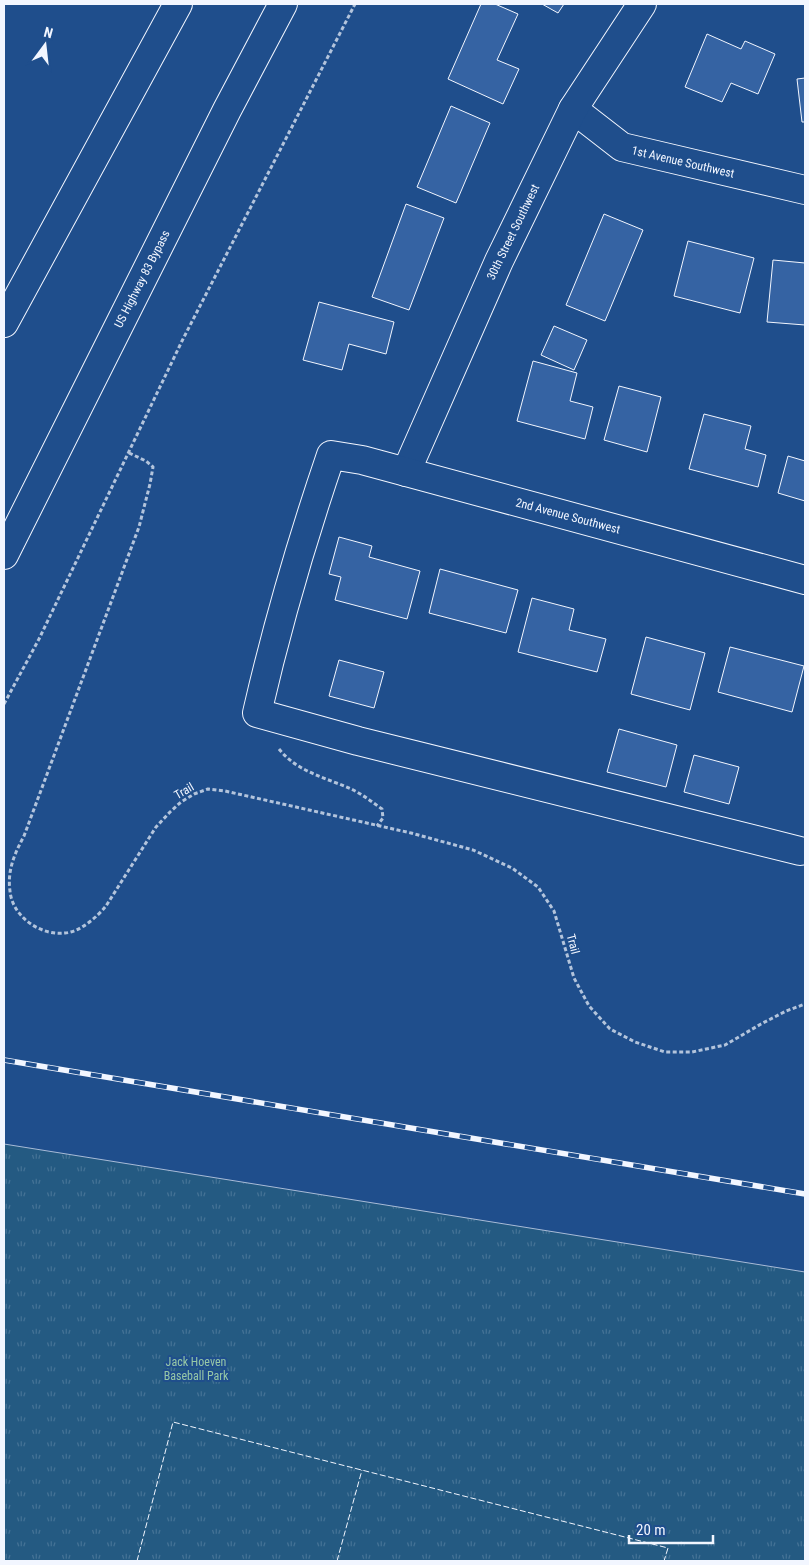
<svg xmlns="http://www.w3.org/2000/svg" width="809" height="1565" font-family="'Roboto Condensed',sans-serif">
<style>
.grass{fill:url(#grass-tufts);stroke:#a8bbd7}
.building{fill:#3563a3;stroke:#f2f6ff}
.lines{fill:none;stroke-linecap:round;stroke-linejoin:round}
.minor-casing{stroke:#f2f6ff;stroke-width:30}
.highway-casing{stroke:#f2f6ff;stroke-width:30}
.path{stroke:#b3c4dc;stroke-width:3;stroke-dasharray:4 2.5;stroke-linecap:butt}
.minor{stroke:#1f4e8c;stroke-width:28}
.highway{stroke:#1f4e8c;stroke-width:28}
.rail-casing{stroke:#f2f6ff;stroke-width:5.5}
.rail{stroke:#1f4e8c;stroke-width:4;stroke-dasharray:11;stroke-linecap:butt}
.fence{stroke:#f2f6ff;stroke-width:1;stroke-dasharray:6 2.5;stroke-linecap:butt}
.labels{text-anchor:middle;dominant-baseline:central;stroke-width:4;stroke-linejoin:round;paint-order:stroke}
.street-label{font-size:12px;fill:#f2f6ff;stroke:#1f4e8c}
.park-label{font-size:12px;fill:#97c8a6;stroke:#1f4e8c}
</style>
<defs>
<pattern id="grass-tufts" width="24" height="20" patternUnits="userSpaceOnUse" patternTransform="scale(1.25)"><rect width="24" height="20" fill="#245a82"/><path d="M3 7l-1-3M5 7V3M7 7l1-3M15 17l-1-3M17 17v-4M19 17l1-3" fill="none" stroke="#447295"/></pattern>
</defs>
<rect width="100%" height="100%" fill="#1f4e8c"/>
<polygon class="grass" points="4,1144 805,1272 805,1561 4,1561"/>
<g class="building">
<polygon points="481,4 495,4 518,14 497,60 519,69 503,104 448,79"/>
<polygon points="542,4 564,4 558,13"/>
<polygon points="707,34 741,49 745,41 775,54 758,94 731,83 722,102 685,87"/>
<polygon points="805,78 805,122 802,122 797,79"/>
<polygon points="451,106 490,123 456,203 417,187"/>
<polygon points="406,204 444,218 409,310 372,297"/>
<polygon points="604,214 643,230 605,321 566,305"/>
<polygon points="688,241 754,258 740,313 674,296"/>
<polygon points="773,260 805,263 805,325 767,322"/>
<polygon points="319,302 394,322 386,354 349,344 342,370 303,360"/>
<polygon points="554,326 587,340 574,370 541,355"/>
<polygon points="533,361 577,373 570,401 593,407 585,439 517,421"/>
<polygon points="619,386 661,397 647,452 604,440"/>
<polygon points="704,414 751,426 745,449 766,455 758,487 689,469"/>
<polygon points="788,456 805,461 805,501 778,493"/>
<polygon points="339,537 372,546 369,557 420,571 407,619 335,600 341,577 329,574"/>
<polygon points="440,569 518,590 506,633 429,613"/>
<polygon points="532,598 574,609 569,630 606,639 597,672 518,652"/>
<polygon points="646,637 705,653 690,710 631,694"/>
<polygon points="730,647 804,666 792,712 718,692"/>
<polygon points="339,660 384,672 374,708 329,696"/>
<polygon points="619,729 677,745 666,787 607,772"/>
<polygon points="694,755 739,767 729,804 684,792"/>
</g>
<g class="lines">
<g class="minor-casing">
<g id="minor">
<polyline points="573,109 622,147 805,190"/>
<polyline points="406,472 499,261 573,109 642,4"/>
<path d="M800,851l-442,-110 -101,-28c20,-87 45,-173 74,-258l31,5 443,120"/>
</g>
</g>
<g class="highway-casing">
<g id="highway">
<polyline points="4,323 178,4"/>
<polyline points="4,555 227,110 283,4"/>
</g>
</g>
<g class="path">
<path d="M129,453l17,8 7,6 -3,17 -11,43 -115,309c-9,17 -17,34 -14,55 2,25 30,45 55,42 15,-1 32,-16 41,-27l50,-79 14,-15 11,-10 13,-8 14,-5 17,2 186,42 62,17 39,18 26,19 16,24 20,67 15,28 21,23 25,13 30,10h27l33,-7 36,-21 25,-13 19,-7"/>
<polyline points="4,704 39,639 182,341 355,4"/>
<path d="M279,749c18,23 48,29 72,40 11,5 21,13 31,20l1,9 -6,8"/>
</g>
<use href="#minor" class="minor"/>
<use href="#highway" class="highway"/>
<g class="rail-casing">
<polyline id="rail" points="4,1060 805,1194"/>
</g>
<use href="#rail" class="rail"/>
<g class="fence">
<polyline points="137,1561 173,1422 668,1548 664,1561"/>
<polyline points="337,1561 362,1470"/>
</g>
</g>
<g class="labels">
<g class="street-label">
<text transform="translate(683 162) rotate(13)">1st Avenue Southwest</text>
<text transform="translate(513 232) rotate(-64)">30th Street Southwest</text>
<text transform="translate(142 279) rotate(-63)">US Highway 83 Bypass</text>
<text transform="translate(568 516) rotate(15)">2nd Avenue Southwest</text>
<text transform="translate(184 791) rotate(-30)">Trail</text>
<text transform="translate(573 944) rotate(75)">Trail</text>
</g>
<g class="park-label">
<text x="196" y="1362">Jack Hoeven<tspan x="196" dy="14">Baseball Park</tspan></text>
</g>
</g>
<rect width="809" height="1565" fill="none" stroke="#f2f6ff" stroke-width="10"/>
<g transform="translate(45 45) rotate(15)" stroke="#1f4e8c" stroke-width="4" paint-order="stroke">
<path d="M0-4L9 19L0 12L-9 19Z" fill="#f2f6ff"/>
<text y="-8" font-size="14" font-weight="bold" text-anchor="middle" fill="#f2f6ff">N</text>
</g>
<path d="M629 1535v8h84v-8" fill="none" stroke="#f2f6ff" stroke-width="2.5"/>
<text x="636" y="1535" font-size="15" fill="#f2f6ff" stroke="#1f4e8c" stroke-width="4" paint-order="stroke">20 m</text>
</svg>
